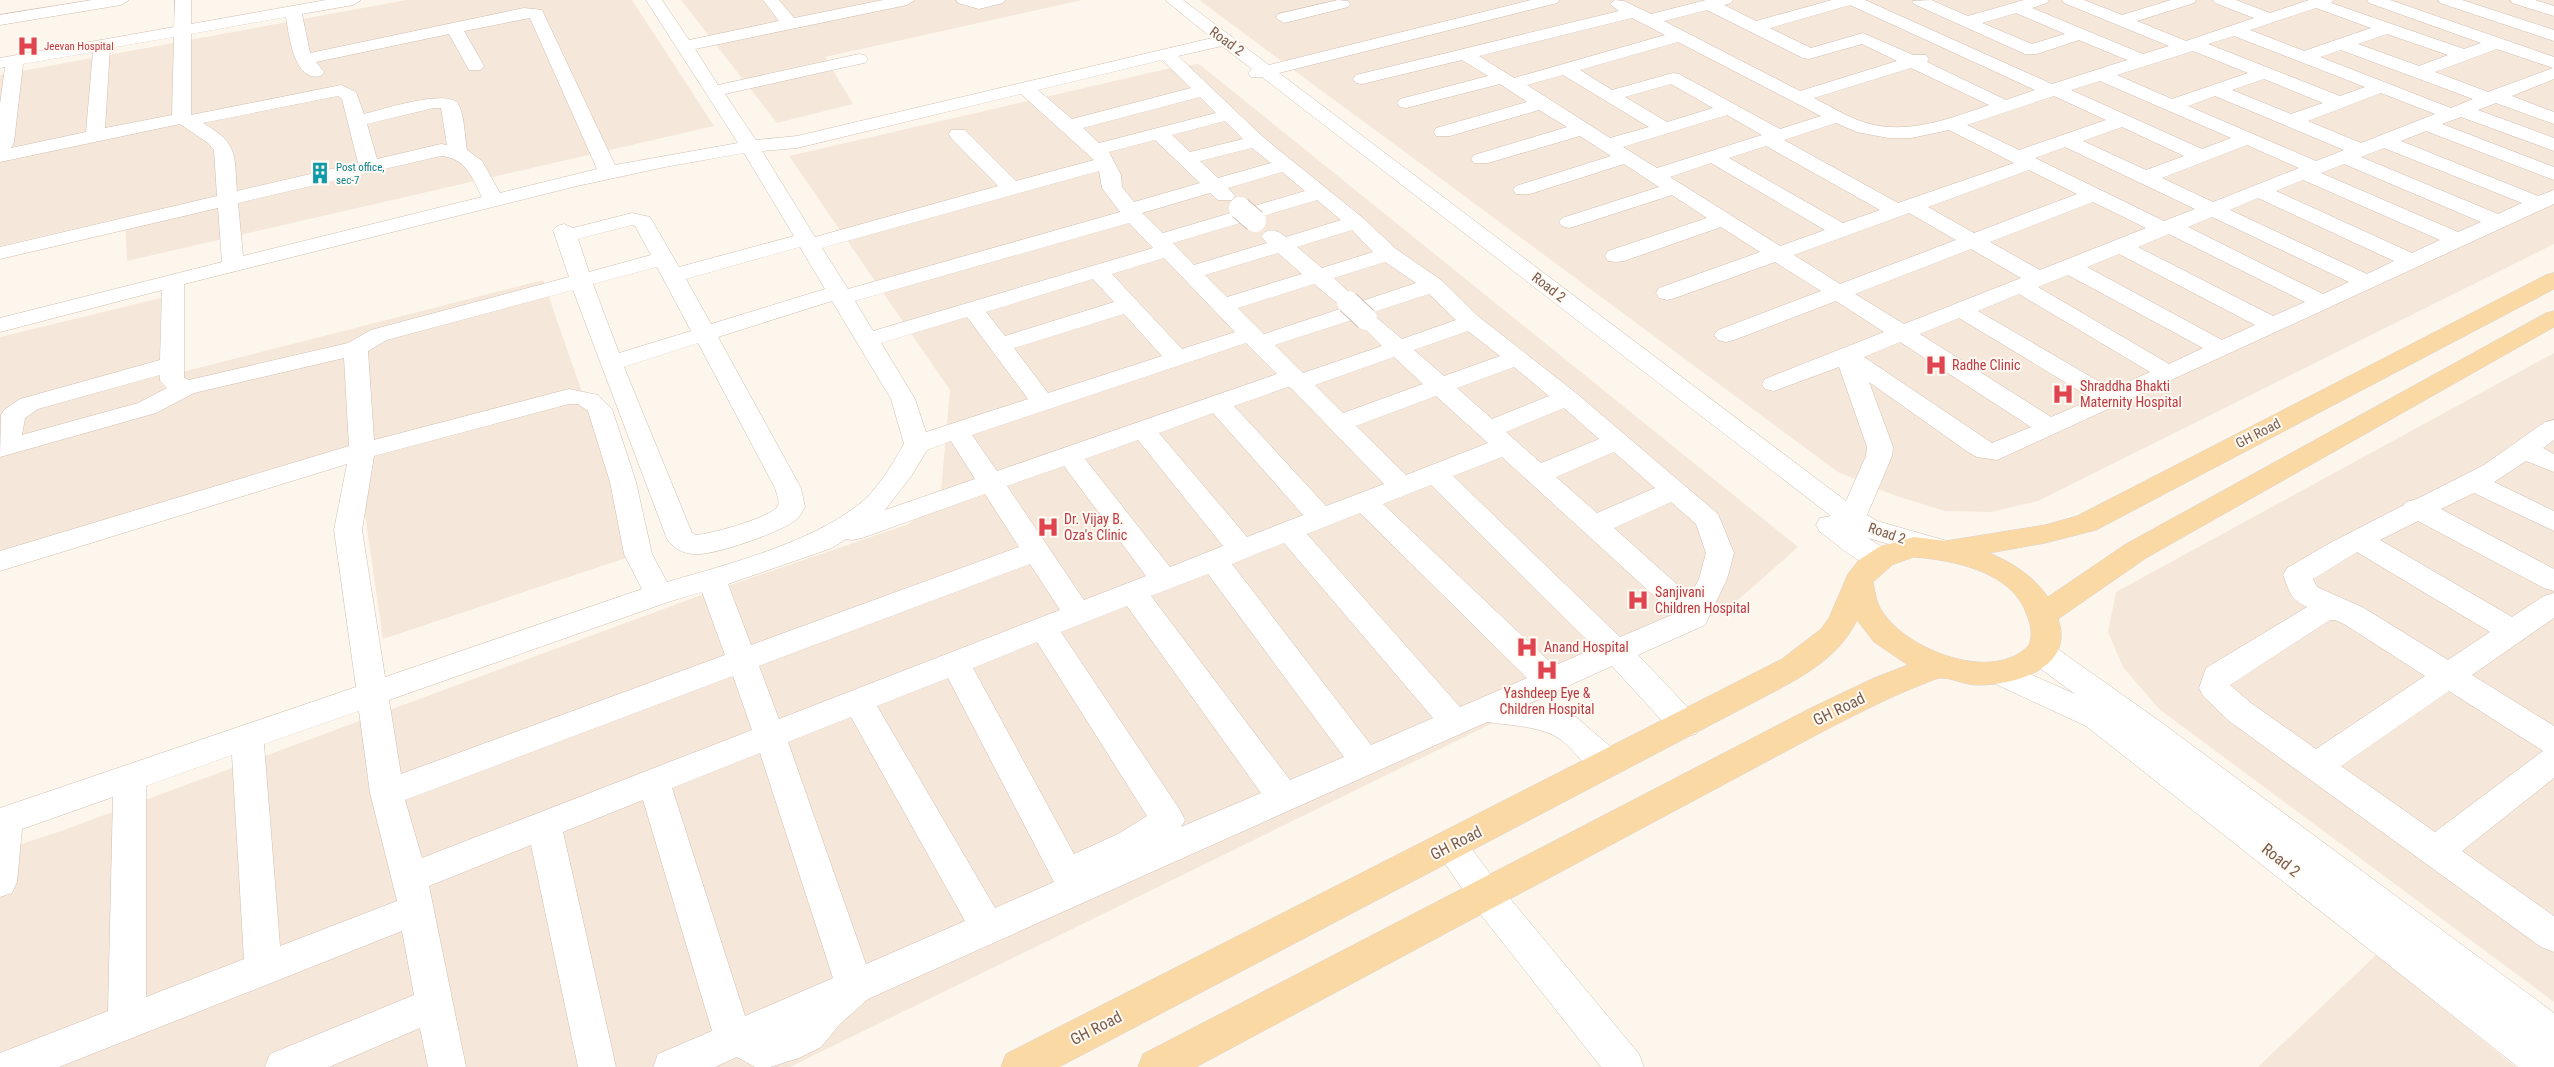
<svg xmlns="http://www.w3.org/2000/svg" width="2554" height="1067" font-family="'Roboto Condensed',sans-serif">
<style>
.residential{fill:#f5e8da}
.lines{fill:none;stroke-linecap:round;stroke-linejoin:round}
.minor-casing{stroke:#d1beb0;stroke-width:1}
.major-casing{stroke:#dad1cd;stroke-width:1}
.minor{fill:#fff;fill-rule:evenodd}
.major{fill:#fbd9a5;fill-rule:evenodd}
.minor-bridge-casing{stroke:#d1beb0;stroke-width:24;stroke-linecap:butt}
.minor-bridge{stroke:#fff;stroke-width:22}
.labels{text-anchor:middle;dominant-baseline:central;stroke-width:4;stroke-linejoin:round;paint-order:stroke}
.far-health-label{font-size:11px;fill:#be3a42;stroke:#fffaf3;text-anchor:start}
.far-culture-label{font-size:11px;fill:#0d838f;stroke:#fffaf3;text-anchor:start}
.street-label{font-size:14px;fill:#7a5c4d;stroke:#fffaf3}
.health-label{font-size:14px;fill:#be3a42;stroke:#fffaf3;text-anchor:start}
.near-street-label{font-size:16px;fill:#7a5c4d;stroke:#fffaf3}
</style>
<rect width="100%" height="100%" fill="#fdf6ec"/>
<g class="residential">
<polygon points="406,0 632,0 714,126 127,261 125,217 0,246 0,75"/>
<polygon points="681,0 1082,0 825,57 853,104 777,123"/>
<polygon points="1199,0 2554,0 2554,244 2038,501 1991,512 1945,511 1896,496 1838,472"/>
<polygon points="1199,64 1798,547 1730,607 790,1067 0,1067 0,851 61,831 707,593 909,524 941,492 950,390 789,156 1175,67"/>
<polygon points="543,280 638,554 383,639 357,459 0,561 0,337 161,298 159,378"/>
<polygon points="2554,353 2554,1002 2159,709 2123,667 2108,632 2116,592"/>
<polygon points="2376,955 2516,1067 2258,1067"/>
</g>
<g class="lines">
<g class="minor-casing">
<g id="minor">
<polygon points="92,0 129,0 121,5 0,25 0,15"/>
<path d="M175,0h16v24l135,-24h35l-8,5 -51,9 8,39 214,-45 18,2 73,155 123,-22 -92,-143h16l27,40 90,-19 -16,-21h16l15,18 89,-18h32l-8,5 -212,44 23,36 141,-31 6,1 3,4 -3,4 -6,1 -134,30 31,46 41,-4 415,-98 -47,-38h18l86,65 262,-65h28l-2,3 -278,70 567,428 20,-45 1,-9 -28,-80 -65,24 -9,-2 -3,-5 3,-5 119,-47 -48,-31 -102,39 -8,2 -8,-2 -4,-5 4,-5 103,-39 -46,-29 -100,36 -8,2 -8,-2 -3,-5 3,-5 101,-36 -39,-25 -97,34 -8,1 -8,-1 -3,-5 3,-5 99,-33 -35,-23 -96,31 -7,2 -7,-2 -3,-4 3,-4 97,-31 -35,-23 -94,30h-14l-3,-4 3,-4 95,-30 -31,-20 -92,27h-14l-3,-4 3,-4 93,-28 -28,-17 -89,26h-14l-2,-4 2,-4 91,-26 -27,-18 -94,24 -6,-1 -3,-4 3,-4 88,-23 -26,-16 -100,24 -6,-1 -3,-4 3,-4 263,-64 -9,-7 5,-4 9,1 27,13 55,-14h27l-2,3 -7,2 32,16 76,-21h33l187,84 75,-24 -48,-20 -42,14h-12l-111,-50 -2,-3 19,-1 37,16 56,-16h25l-2,3 -15,5 111,46 26,-8 -105,-43 -2,-3h22l38,15 49,-15h25l-2,3 -57,18 49,20 68,-23 -39,-15 -2,-3h23l34,13 39,-13h24l-2,3 133,46 17,-6 -112,-40 -2,-3h23l164,57v22l-42,17 42,16v12l-58,-21 -18,7 76,28v13l-93,-34 -19,7 112,43v13l-128,-49 -25,10 137,55 16,-6v14l-557,256 -20,-3 -9,-5 -99,-70 24,65 -1,9 -25,59 10,6 70,20 4,7 -4,7 -10,3 -69,-20 20,13 4,7 -4,7c-24,7 -49,-20 -68,-33l-4,-7 4,-7 11,-2 -569,-439h-11l-3,-4 4,-4 -30,-23 -44,10 85,81 100,81 33,31 45,31 38,37 97,76 142,121 16,39 -7,26 -22,46 -67,30 58,61 5,9 -5,9 -11,3 -11,-3 -62,-68 -84,38 48,13 44,38 5,9 -5,9c-31,11 -42,-25 -65,-37 -18,-10 -48,-11 -68,-14l-619,277 -28,25 -19,23 -22,11 -29,9h-15l-18,-10 -22,10h-62l5,-13 54,-23 -69,-231 -80,32 53,235h-38l-47,-222 -102,41 37,181h-38l-8,-39 -91,39h-64l5,-13 144,-59 -12,-64 -343,136h-59v-14l108,-42 5,-214 -91,32 -5,53 -5,11 -12,4v-89l356,-121 -22,-157 13,-66 -347,107v-20l349,-105 -5,-88 -150,35 -38,20 -156,44 1,-42 3,-5 16,-11 140,-39 2,-70 -162,42v-14l222,-56 -4,-54 -218,51v-12l217,-51 -3,-46 -6,-7 -28,-19 -180,38v-58l5,-37 -5,1v-10l174,-31zM1850,5l185,85 -29,10 -79,-38 2,-3 -3,-4h-13l-50,-22 -52,15 -41,-20zM2316,8l55,20 -67,23 -54,-21zM1707,10l96,48 6,1 53,-15 35,17 -97,30 -136,-70zM2016,13l49,21 -33,10 -50,-21zM286,17c3,18 8,66 35,59l3,-4 -8,-10 133,-28 20,36h12l3,-4 -20,-35 66,-13 67,151 -97,24 -18,-32 -15,-11c-2,-12 -3,-38 -9,-46 -11,-16 -77,6 -94,10l-8,-22 -15,-7 -150,30v-81zM1632,18l33,17 -151,43 -35,-22zM2387,34l61,21 -29,11 -61,-22zM2234,36l131,51 -25,9 -132,-52zM174,37l-2,78 -67,13 5,-80zM1678,42l143,74 -41,13 -101,-55 -6,-1 -61,17 -32,-20zM2497,49l56,19 -65,24 -53,-20zM2341,50l132,49 -22,9 -131,-51zM2193,51l55,22 -76,26 -55,-24zM93,52l-7,80 -75,16 3,-6 9,-78zM1162,60l29,28 -119,31 -34,-29zM1911,68l78,37c-43,15 -89,33 -134,14 -14,-6 -27,-14 -41,-21zM1563,75l86,52 -39,11 -83,-53zM2264,79l59,24 -32,11 -59,-24zM2100,81l131,57 -29,11 -131,-59zM1671,84l42,24 -46,14 -42,-25zM2381,93l54,21 -74,29 -53,-22zM1021,94l73,66 -78,21 -51,-51h-14l-2,4 2,4 47,48 -183,51 -53,-86 35,-3zM338,96l4,3 16,64 -121,28c-3,-37 2,-47 -34,-68zM2054,96l52,24 -87,30 -52,-25zM2215,96l129,54 -28,11 -128,-55zM1200,97l16,16 -117,30 -16,-15zM434,108h7l6,37 -6,-1 -64,15 -10,-35zM1727,115l35,20 -105,33 -34,-21zM1225,121l18,18 -53,13 -18,-17zM1836,123l21,9 31,6h23l38,-8 65,33 -116,40 -114,-63zM2122,127l62,29 -38,14 -63,-29zM1155,140l45,43 -66,19 -12,-15 -1,-12 -12,-23zM2247,145l52,23 -86,34 -51,-24zM1766,146l114,64 -37,13 -114,-65zM2065,147l130,62 -31,12 -129,-63zM1252,148l19,15 -53,15 -18,-17zM2384,148l138,55 -24,11 -137,-57zM744,153l50,83 -115,31 -29,-50 -18,-4 -59,15 -9,-4 -7,2 -4,4 16,47 -198,53 -23,13 -159,37 -5,-2v-94l393,-98 88,-19zM441,156c25,2 31,21 41,41l-239,59 -5,-53zM1711,163l114,67 -45,16 -110,-69zM2344,164l137,58 -23,10 -137,-59zM2029,170l48,24 -103,39 -46,-26zM1099,171l3,17 18,24 -272,77 -26,-41zM1282,172l23,19 -142,42 -21,-20 68,-20 8,7h14l3,-4 -7,-8zM2303,180l137,60 -28,13 -136,-62zM2258,198l136,63 -27,13 -137,-64zM1317,200l24,20 -55,17c-8,-6 -12,-8 -21,-5l-4,4 6,7 -73,22 -21,-22zM2093,202l53,26 -106,42 -50,-28zM1909,213l47,27 -116,44 -46,-29zM2212,217l137,65 -26,12 -135,-67zM1129,223l24,25 -280,83 -18,-30zM632,225l3,1 16,29 -62,17 -11,-33zM1352,230l21,22 -51,16 -25,-21zM2169,234l136,68 -32,14 -135,-69zM800,247l25,42 -114,35 -25,-45zM1971,249l50,29 -117,46 -49,-30zM1278,253l24,21 -75,23 -22,-22zM2119,254l136,71 -33,15 -135,-73zM1164,258l71,74 -53,17 -70,-75zM1385,262l31,21 -57,19 -25,-24zM657,267l34,64 -72,22 -26,-69zM2068,275l135,73 -34,16 -131,-77zM1093,279l21,23 -109,34 -19,-24zM1314,284l29,24 -79,26 -26,-26zM573,290l94,249c6,9 15,14 26,15 18,3 88,-22 103,-34 4,-3 6,-8 9,-13l-4,-19 -83,-151 114,-36 59,98 13,45c-11,19 -28,48 -46,61 -48,38 -132,60 -191,77l-15,-28 -16,-72 -24,-73 -14,-14 -29,-6 -195,51 -6,-89 19,-11zM1429,294l27,26 -54,19 -31,-26zM2019,294l131,78 -38,17 -134,-78zM1124,314l38,42 -114,37 -34,-45zM967,317l61,82 -102,33 -11,-33 -34,-56zM1959,318l134,81 -42,18 -131,-83zM1355,319l27,27 -79,27 -28,-28zM1468,331l32,25 -56,20 -30,-26zM1900,342l131,85 -39,16 -128,-86zM698,343l77,145c1,5 6,14 2,19 -8,11 -66,27 -81,28l-4,-2 -68,-166zM1246,343l31,31 -280,97 -25,-36zM1394,357l29,27 -80,29 -28,-28zM1514,367l35,29 -57,23 -35,-31zM160,375v6l7,7 -29,15 -116,32 3,-17 13,-9zM1288,387l3,1 93,96 -58,22 -92,-100zM1436,396l52,47 -82,32 -50,-49zM569,404h9l10,7 22,71 14,72 18,35 -257,88 -23,-147 12,-74zM1564,408l35,31 -58,24 -35,-31zM1213,413l90,102 -56,22 -88,-104zM1138,440l85,106 -53,21 -85,-108zM951,441l24,38 -90,31 27,-35 15,-25zM1614,452l41,36 -58,25 -41,-36zM1502,457l172,157 -54,23 -167,-161zM1064,466l82,110 -62,24 -77,-114zM1431,485l164,163 -41,18 -171,-162zM985,494l34,53 -268,98 -23,-61 104,-36 14,-9 6,1 10,-2zM1671,502l25,22 10,29 -7,26 -9,17 -76,-68zM1360,513l167,165 -67,29 -153,-173zM1284,543l149,175 -62,27 -139,-181zM1030,564l30,46 -281,109 -20,-53zM1208,574l136,183 -54,23 -139,-184zM702,592l23,63 -324,119 -12,-74 279,-98zM1127,606l134,187 -80,34 4,-7 -5,-10 -119,-178zM1037,642l110,174 -29,18 -44,20 -101,-186zM733,676l19,54 -330,128 -17,-58zM948,678l106,204 -59,26 -118,-202zM359,711l11,82 27,108 -117,45 -16,-202zM851,717l114,204 -99,43 -78,-222zM760,753l73,225 -88,38 -73,-228zM232,755l12,204 -98,38v-211z"/>
<polygon points="956,0 1005,0 1003,3 979,9 958,3"/>
<polygon points="1338,0 1348,1 1350,4 1348,7 1284,23 1276,18 1278,14"/>
<polygon points="2438,0 2462,0 2554,30 2554,41 2440,3"/>
<polygon points="2510,0 2535,0 2554,6 2554,16 2512,3"/>
<path d="M2554,420v20l-11,8 11,6v18l-28,-11 -32,21 60,29v20l-80,-38 -33,16 113,60v22l-10,-3 -126,-67 -38,19 132,77 32,-21 10,-3v25l-82,57 82,51v52l-92,73 92,65v36l-13,-5 -312,-226 -26,-25 -4,-8 7,-20 101,-61c-17,-8 -17,-15 -24,-32l4,-7 43,-25 74,-38 2,-3 11,-3 67,-34 61,-43zM2357,552l133,80 -42,28 -84,-52 -47,-21 -4,-8zM2330,620h5l9,4 81,52 -109,73 -65,-46 -21,-18zM2449,691l94,60 -108,81 -94,-66z"/>
<polygon points="2041,642 2052,645 2158,720 2554,1013 2554,1067 2518,1067 2086,726 1989,681 1985,673 1989,665 2000,661 2075,694 2030,661 2026,653 2030,645"/>
<polygon points="1450,832 1462,836 1498,884 1639,1054 1644,1067 1601,1067 1474,906 1433,846 1438,836"/>
</g>
</g>
<g class="major-casing">
<path id="major" d="M2554,273v16l-458,241 -51,13 -56,10c24,10 43,22 59,44l78,-53 420,-231 8,-2v16l-408,231 -88,61c18,50 -46,67 -83,66 -11,-1 -23,-7 -34,-7 -5,0 -12,4 -18,6 -31,12 -60,27 -90,42l-637,341h-58l5,-13 668,-346 63,-30 34,-13 -34,-23 -17,-22c-16,33 -45,51 -76,68l-722,379h-58l5,-13 776,-395 39,-30 8,-11 19,-44 11,-14 20,-13 35,-10 32,4 99,-16 32,-9 469,-241zM1914,557c40,3 99,15 113,58 4,10 6,20 2,30 -35,39 -123,5 -147,-34 -6,-8 -7,-20 -9,-29l19,-17z"/>
</g>
<use href="#minor" class="minor"/>
<use href="#major" class="major"/>
<g class="minor-bridge-casing">
<g id="minor-bridge">
<polyline points="1240,208 1255,221"/>
<polyline points="1348,302 1366,319"/>
</g>
</g>
<use href="#minor-bridge" class="minor-bridge"/>
</g>
<defs>
<g id="hospital-bare" transform="scale(1.725)"><path d="M-5-5h3v3.5h4V-5h3V5h-3V1.5h-4V5h-3Z" fill="#e0444e" stroke="#fffaf3" stroke-width="2.5" paint-order="stroke"/></g>
<g id="building-bare" transform="scale(1.725)"><path d="M-4-6H4V6H1V3H-1V6H-4ZM-2.5-4.3h1.7v1.8h-1.7ZM.8-4.3h1.7v1.8H.8ZM-2.5-1h1.7V.8h-1.7ZM.8-1h1.7V.8H.8Z" fill="#0f9aa8" stroke="#fffaf3" stroke-width="2.5" paint-order="stroke"/></g>
</defs>
<g fill-rule="evenodd">
<use href="#hospital-bare" x="28" y="46"/>
<use href="#building-bare" x="320" y="173"/>
<use href="#hospital-bare" x="1936" y="365"/>
<use href="#hospital-bare" x="2063" y="394"/>
<use href="#hospital-bare" x="1048" y="527"/>
<use href="#hospital-bare" x="1638" y="600"/>
<use href="#hospital-bare" x="1527" y="647"/>
<use href="#hospital-bare" x="1547" y="670"/>
</g>
<g class="labels">
<g class="far-health-label">
<text x="44" y="46">Jeevan Hospital</text>
</g>
<g class="far-culture-label">
<text x="336" y="167">Post office,<tspan x="336" dy="13">sec-7</tspan></text>
</g>
<g class="street-label">
<text transform="translate(1227 41) rotate(36)">Road 2</text>
<text transform="translate(1549 287) rotate(38)">Road 2</text>
<text transform="translate(2258 433) rotate(-27)">GH Road</text>
<text transform="translate(1887 533) rotate(19)">Road 2</text>
</g>
<g class="health-label">
<text x="1952" y="365">Radhe Clinic</text>
<text x="2080" y="386">Shraddha Bhakti<tspan x="2080" dy="16">Maternity Hospital</tspan></text>
<text x="1064" y="519">Dr. Vijay B.<tspan x="1064" dy="16">Oza's Clinic</tspan></text>
<text x="1655" y="592">Sanjivani<tspan x="1655" dy="16">Children Hospital</tspan></text>
<text x="1544" y="647">Anand Hospital</text>
<text x="1547" y="693" text-anchor="middle">Yashdeep Eye &amp;<tspan x="1547" dy="16">Children Hospital</tspan></text>
</g>
<g class="near-street-label">
<text transform="translate(1839 709) rotate(-26)">GH Road</text>
<text transform="translate(1456 843) rotate(-27)">GH Road</text>
<text transform="translate(2281 860) rotate(38)">Road 2</text>
<text transform="translate(1096 1028) rotate(-27)">GH Road</text>
</g>
</g>
</svg>
